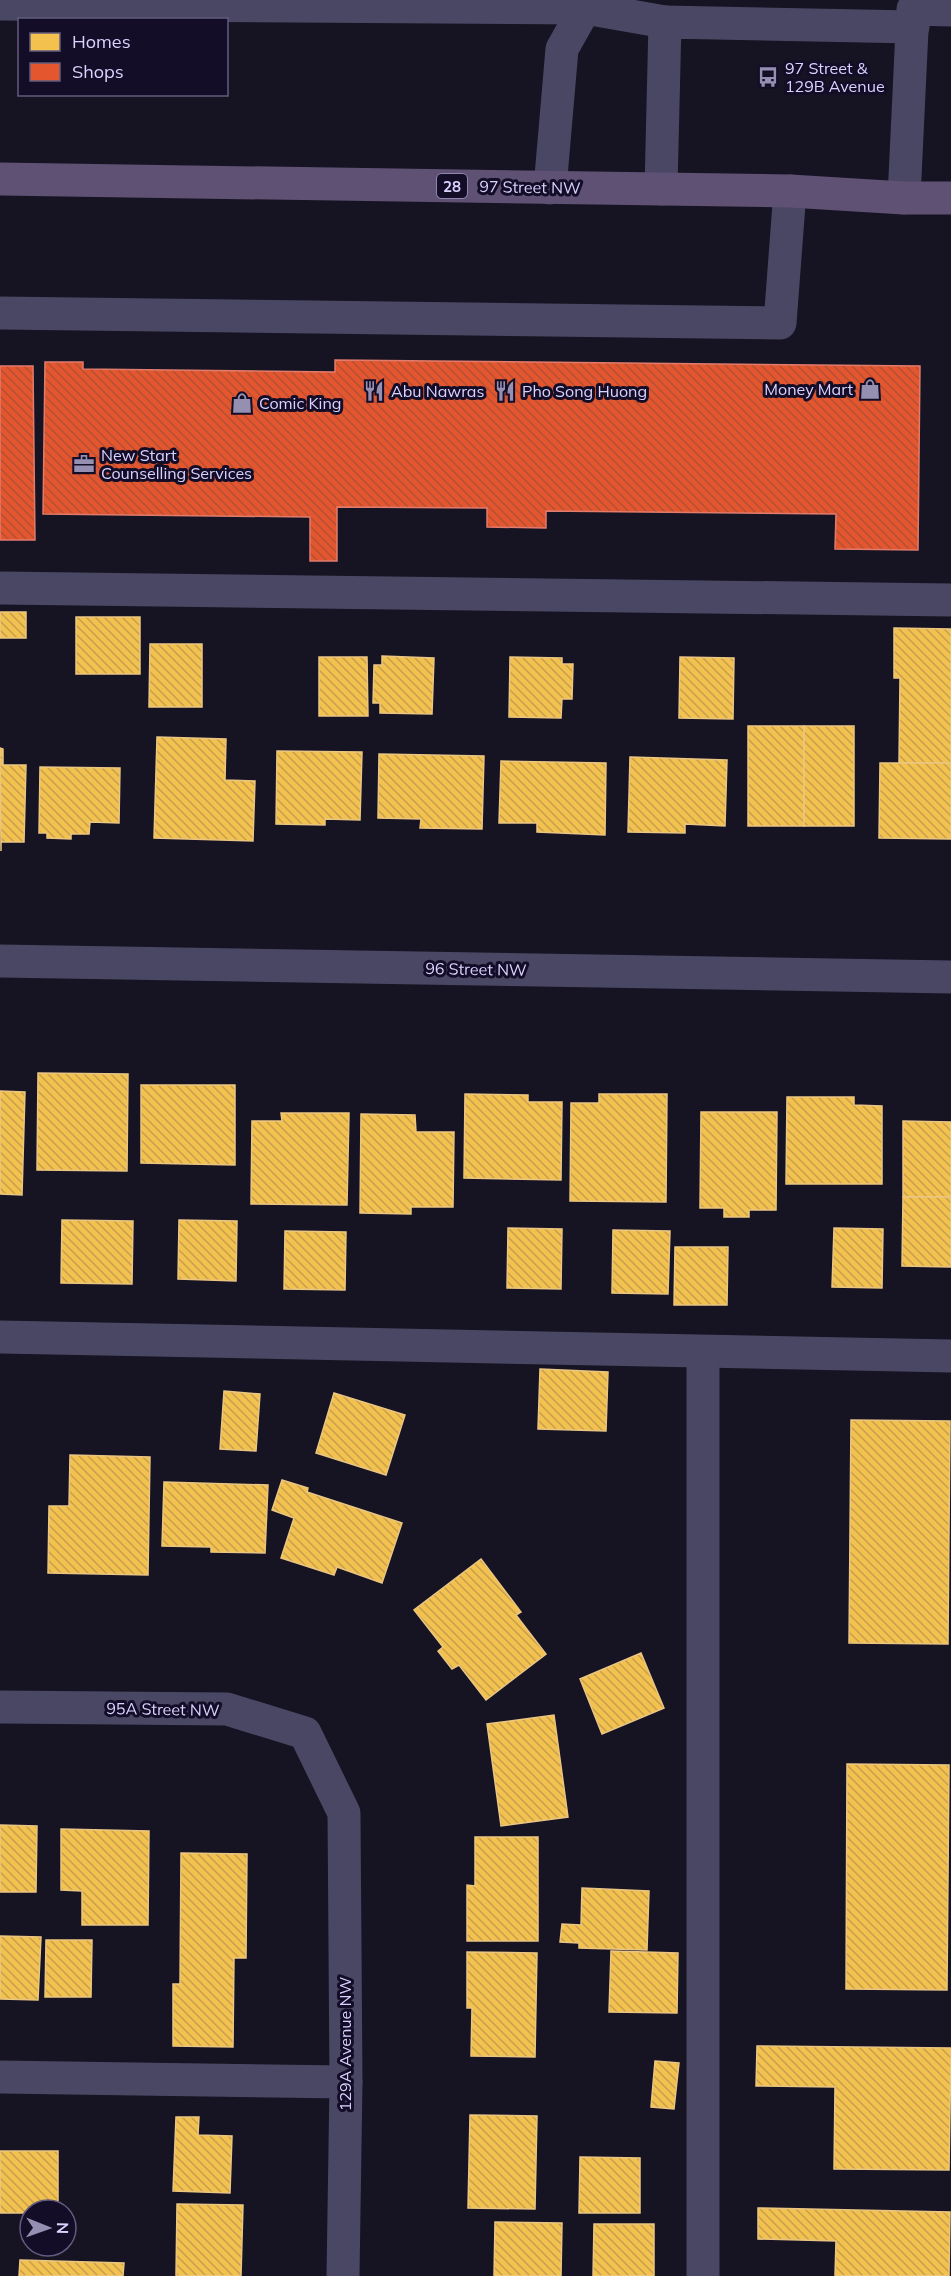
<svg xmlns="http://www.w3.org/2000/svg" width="951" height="2276" font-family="Mulish,sans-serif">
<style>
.homes{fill:url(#homes-back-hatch);stroke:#ebc683;stroke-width:1.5}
.shops{fill:url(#shops-back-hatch);stroke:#e17c6d;stroke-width:1.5}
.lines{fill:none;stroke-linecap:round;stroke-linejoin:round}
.minor{stroke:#494763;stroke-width:33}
.major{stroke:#5e5174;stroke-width:33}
.labels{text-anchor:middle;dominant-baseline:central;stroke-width:6;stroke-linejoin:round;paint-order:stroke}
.shield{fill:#130d28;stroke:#9e98be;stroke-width:1.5}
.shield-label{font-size:15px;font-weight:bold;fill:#dad3ff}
.poi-label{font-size:16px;fill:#dad3ff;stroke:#130d28;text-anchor:start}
.street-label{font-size:16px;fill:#dad3ff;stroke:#130d28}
</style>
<defs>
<pattern id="homes-back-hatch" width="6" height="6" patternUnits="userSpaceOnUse" patternTransform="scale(1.5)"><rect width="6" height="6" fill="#f2c14e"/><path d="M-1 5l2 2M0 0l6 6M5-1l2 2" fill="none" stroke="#c6a04e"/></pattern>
<pattern id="shops-back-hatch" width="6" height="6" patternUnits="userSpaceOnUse" patternTransform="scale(1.5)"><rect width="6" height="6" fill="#e4572e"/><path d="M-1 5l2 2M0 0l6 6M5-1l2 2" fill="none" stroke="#b35037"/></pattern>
</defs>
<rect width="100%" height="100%" fill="#161322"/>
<g class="homes">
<rect x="0" y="612" width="26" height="26"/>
<rect x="76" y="617" width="64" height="57"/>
<polygon points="894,628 951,629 951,763 899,763 900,678 894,678"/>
<polygon points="150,644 202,644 202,707 149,707"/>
<polygon points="382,656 434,658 432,714 380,713 380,703 373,703 374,665 382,665"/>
<polygon points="319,657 367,657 368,716 319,716"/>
<polygon points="510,657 562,658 562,664 573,664 572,699 562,699 561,718 509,717"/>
<polygon points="680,657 734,658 733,719 679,718"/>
<rect x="748" y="726" width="56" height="100"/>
<rect x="804" y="726" width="50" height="100"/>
<polygon points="157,737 226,739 225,780 255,781 253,841 154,838"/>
<polygon points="0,748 3,749 3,765 26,765 24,842 1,842 1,851"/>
<polygon points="277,751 362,752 360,820 325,819 325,825 276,824"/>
<polygon points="379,754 484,756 482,829 420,828 421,819 378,818"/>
<polygon points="630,757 727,760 725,826 685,824 685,833 628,832"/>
<polygon points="501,761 606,763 605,835 537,832 537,823 499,823"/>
<polygon points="880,763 951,763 951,839 879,838"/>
<polygon points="40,767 120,768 119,823 90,822 89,834 71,834 71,839 47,838 47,833 39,833"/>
<polygon points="38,1073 128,1074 127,1171 37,1170"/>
<polygon points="141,1085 235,1085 235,1165 141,1163"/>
<polygon points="0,1091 25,1092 22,1195 0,1194"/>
<polygon points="465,1094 528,1095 528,1102 562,1102 561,1180 464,1178"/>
<polygon points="599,1094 667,1094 666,1202 570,1201 571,1103 599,1103"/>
<polygon points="787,1097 854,1097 854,1105 882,1106 882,1184 786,1184"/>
<polygon points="701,1112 777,1112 776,1210 749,1210 749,1217 724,1217 724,1208 700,1208"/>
<polygon points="281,1113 349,1113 347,1205 251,1204 252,1121 282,1121"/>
<polygon points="361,1114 415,1115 416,1132 454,1132 453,1207 411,1207 411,1214 360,1213"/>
<polygon points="903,1121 951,1122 951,1197 903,1197"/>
<polygon points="903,1197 951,1197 951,1267 902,1266"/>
<polygon points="62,1220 133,1221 132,1284 61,1283"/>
<polygon points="179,1220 237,1221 236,1281 178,1279"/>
<polygon points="508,1228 562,1229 561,1289 507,1288"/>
<polygon points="834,1228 883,1229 882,1288 832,1287"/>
<polygon points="613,1230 670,1231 668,1294 612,1293"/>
<polygon points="285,1231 346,1232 345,1290 284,1289"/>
<polygon points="675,1247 728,1247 727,1305 674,1305"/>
<polygon points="540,1369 608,1372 606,1431 538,1429"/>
<polygon points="224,1391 260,1394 256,1451 220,1449"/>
<polygon points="334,1393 405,1415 386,1475 316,1453"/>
<polygon points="851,1420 950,1421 948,1644 849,1643"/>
<polygon points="70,1455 150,1457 148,1575 48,1573 49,1506 69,1506"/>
<polygon points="282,1480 308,1488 307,1492 402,1523 382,1583 337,1567 334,1575 281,1558 294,1518 272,1510"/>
<polygon points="164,1482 268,1485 265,1553 211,1552 211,1547 162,1546"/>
<polygon points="481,1559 521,1612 516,1615 546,1654 486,1700 459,1665 452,1669 438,1651 443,1647 414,1610"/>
<polygon points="641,1653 664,1708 602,1734 580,1679"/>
<polygon points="554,1715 568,1817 501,1826 487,1724"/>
<polygon points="847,1764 949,1765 947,1990 846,1989"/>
<polygon points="0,1825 37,1826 36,1892 0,1892"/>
<polygon points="61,1829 149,1831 148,1925 82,1925 82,1891 61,1890"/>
<polygon points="475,1837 538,1837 538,1941 467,1941 467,1885 475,1886"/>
<polygon points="181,1853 247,1854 246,1958 234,1958 233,2047 173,2046 173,1984 180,1984"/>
<polygon points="582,1888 649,1891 647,1950 579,1948 579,1943 560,1942 562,1924 581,1925"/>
<polygon points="0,1936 41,1937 38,2000 0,1999"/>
<polygon points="46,1940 92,1940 91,1997 45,1997"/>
<polygon points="611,1951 678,1953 677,2013 609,2012"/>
<polygon points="467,1952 537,1953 535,2057 471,2056 472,2008 467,2008"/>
<polygon points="757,2046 951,2048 949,2170 834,2169 835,2087 756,2086"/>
<polygon points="655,2061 679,2063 674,2109 651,2107"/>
<polygon points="470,2115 537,2116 535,2209 468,2208"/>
<polygon points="176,2117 199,2117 198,2135 232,2136 230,2193 173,2191"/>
<polygon points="0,2151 58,2151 58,2210 30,2210 30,2213 0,2213"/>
<polygon points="580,2157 640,2158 640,2213 579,2213"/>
<polygon points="177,2204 243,2205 241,2276 176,2276"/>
<polygon points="758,2208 950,2212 949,2276 835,2276 836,2241 758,2239"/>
<polygon points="495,2222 562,2223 561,2276 494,2276"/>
<polygon points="594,2224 654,2224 654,2276 593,2276"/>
<polygon points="20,2260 124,2263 123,2276 19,2276"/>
</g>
<g class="shops">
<polygon points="335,360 920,366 918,550 835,549 836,514 546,511 546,528 487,527 487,508 337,507 337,561 310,561 310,517 43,514 45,362 83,362 83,369 335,372"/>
<polygon points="0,366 33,366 35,540 0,540"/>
</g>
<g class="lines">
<g class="minor">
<polyline points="0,4 585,8 665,22"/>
<polyline points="550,188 562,49 585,8 586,0"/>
<polyline points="661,189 665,22 913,27"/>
<polyline points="904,198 913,9 951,10"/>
<polyline points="0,313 780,323 790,191"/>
<polyline points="0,588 951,600"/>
<polyline points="0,961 951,977"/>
<polyline points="0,1337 951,1356"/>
<polyline points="703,1352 703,2276"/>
<polyline points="0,1707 227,1709 305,1733 344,1813 346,2082 343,2276"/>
<polyline points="0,2077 346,2082"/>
</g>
<polyline class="major" points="0,179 790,191 904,198 951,198"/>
</g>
<defs>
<g id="bus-bare" transform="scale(1.62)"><path d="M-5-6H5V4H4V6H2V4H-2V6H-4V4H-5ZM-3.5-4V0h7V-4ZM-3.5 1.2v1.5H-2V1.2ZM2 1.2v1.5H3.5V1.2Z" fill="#9590b2" stroke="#130d28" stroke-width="2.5" paint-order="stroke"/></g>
<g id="shop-bare" transform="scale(1.62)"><path d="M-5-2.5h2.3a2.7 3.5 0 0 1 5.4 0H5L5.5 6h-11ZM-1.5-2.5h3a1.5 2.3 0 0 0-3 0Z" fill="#9590b2" stroke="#130d28" stroke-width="2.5" paint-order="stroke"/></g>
<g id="restaurant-bare" transform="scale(1.62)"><path d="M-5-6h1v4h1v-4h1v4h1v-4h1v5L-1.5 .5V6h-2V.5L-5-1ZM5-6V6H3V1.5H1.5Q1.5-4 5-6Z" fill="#9590b2" stroke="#130d28" stroke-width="2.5" paint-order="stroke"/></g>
<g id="office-bare" transform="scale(1.62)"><path d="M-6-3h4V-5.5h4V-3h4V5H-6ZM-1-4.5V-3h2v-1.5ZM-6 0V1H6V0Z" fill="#9590b2" stroke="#130d28" stroke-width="2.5" paint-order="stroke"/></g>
</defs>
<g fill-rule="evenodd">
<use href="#bus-bare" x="768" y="77"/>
<use href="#shop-bare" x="870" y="389"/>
<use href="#restaurant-bare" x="374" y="391"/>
<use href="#restaurant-bare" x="505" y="391"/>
<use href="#shop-bare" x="242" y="403"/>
<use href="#office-bare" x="84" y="464"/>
</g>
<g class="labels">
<rect class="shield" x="437" y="174" width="30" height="24" rx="4.5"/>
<g class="shield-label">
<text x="452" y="186">28</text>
</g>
<g class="poi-label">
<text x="785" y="68">97 Street &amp;<tspan x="785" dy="18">129B Avenue</tspan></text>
<text x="853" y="389" text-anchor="end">Money Mart</text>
<text x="391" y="391">Abu Nawras</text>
<text x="522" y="391">Pho Song Huong</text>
<text x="259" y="403">Comic King</text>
<text x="101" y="455">New Start<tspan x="101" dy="18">Counselling Services</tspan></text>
</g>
<g class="street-label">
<text transform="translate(530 187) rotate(1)">97 Street NW</text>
<text transform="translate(476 969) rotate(1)">96 Street NW</text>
<text transform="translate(163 1709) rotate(1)">95A Street NW</text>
<text transform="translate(345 2044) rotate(-90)">129A Avenue NW</text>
</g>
</g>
<rect x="18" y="18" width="210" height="78" fill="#130d28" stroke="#635c7e" stroke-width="1.5"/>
<rect x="30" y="33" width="30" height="18" fill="#f2c14e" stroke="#635c7e" stroke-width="1.5"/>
<text x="72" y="48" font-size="18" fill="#dad3ff">Homes</text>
<rect x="30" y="63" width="30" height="18" fill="#e4572e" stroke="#635c7e" stroke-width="1.5"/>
<text x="72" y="78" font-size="18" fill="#dad3ff">Shops</text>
<g transform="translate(48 2228) rotate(91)"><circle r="28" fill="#130d28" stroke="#635c7e" stroke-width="1.5"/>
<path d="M0-4.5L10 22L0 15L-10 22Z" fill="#9590b2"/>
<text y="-9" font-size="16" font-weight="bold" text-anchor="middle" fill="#dad3ff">N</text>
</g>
</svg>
